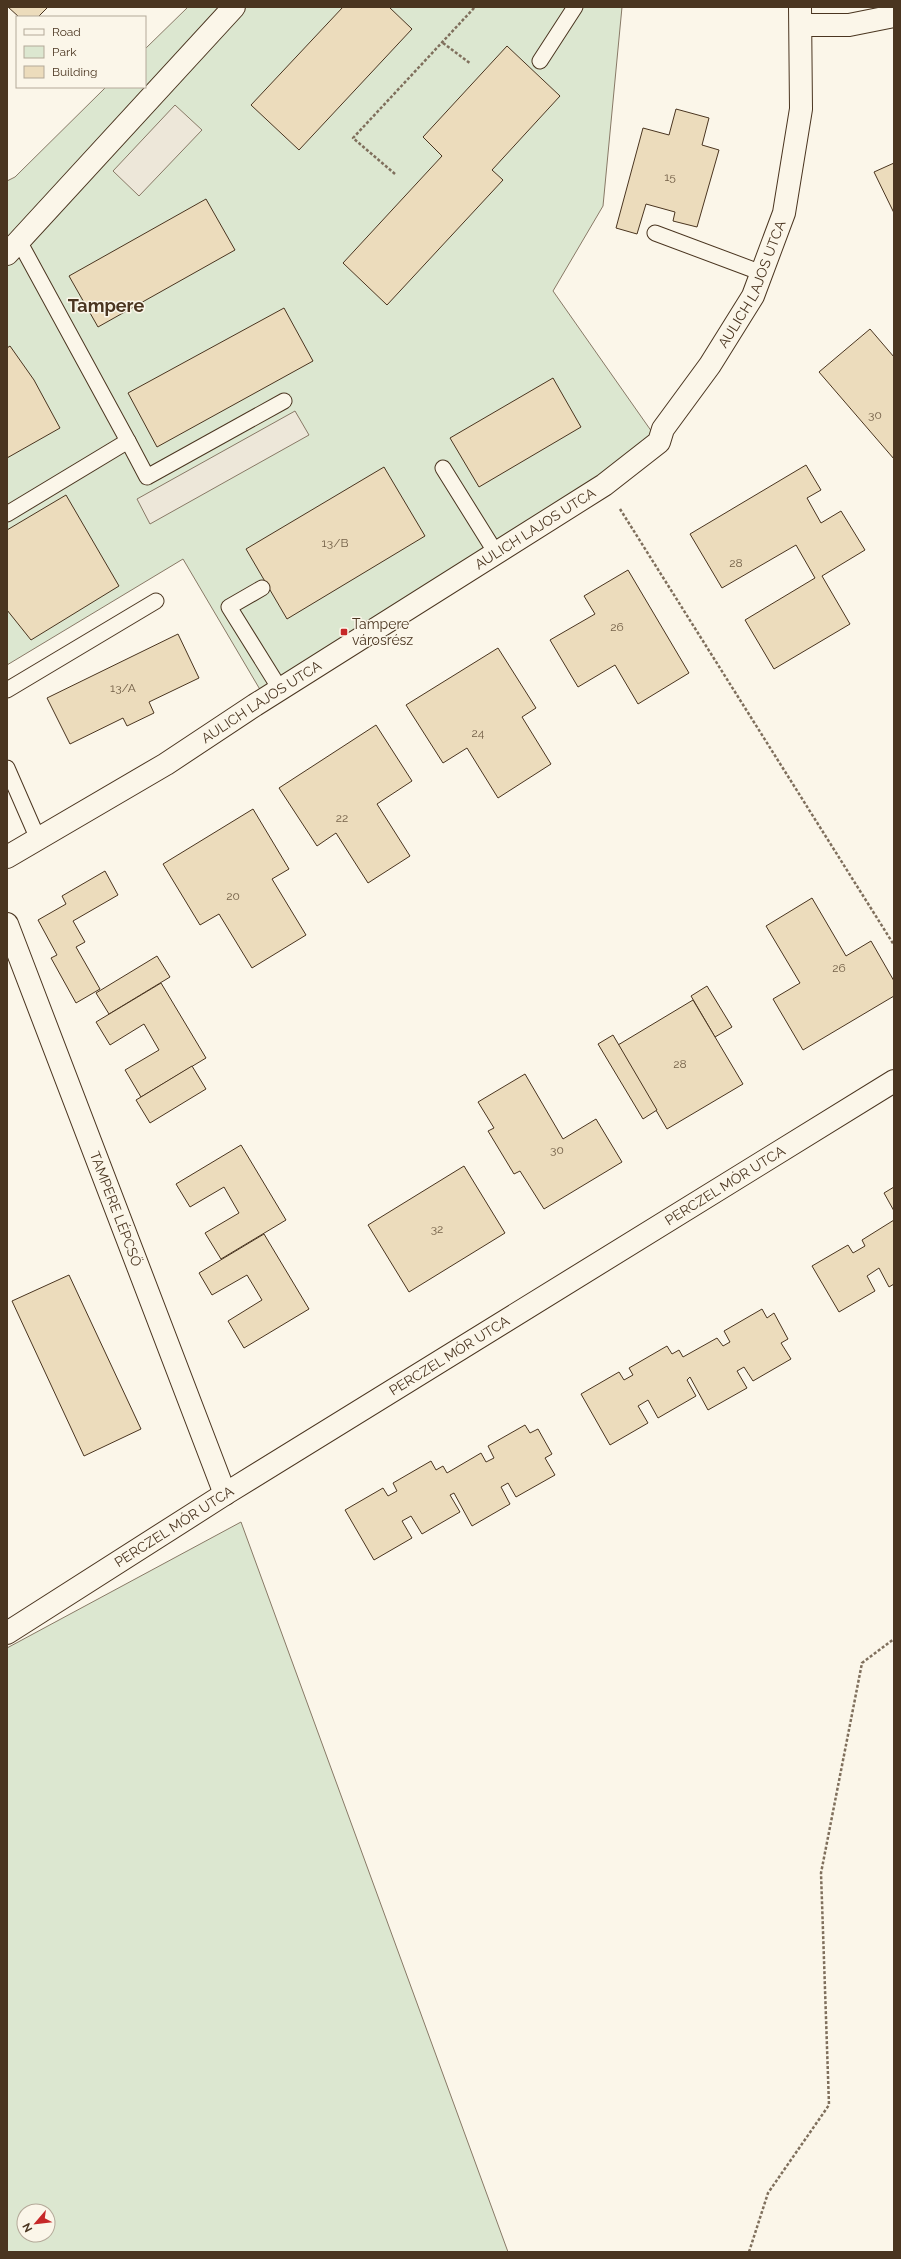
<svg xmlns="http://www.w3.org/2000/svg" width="901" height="2259" font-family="Raleway,sans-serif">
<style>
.green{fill:#dce7d0;stroke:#887966;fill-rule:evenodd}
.parking{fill:#ede7d9;stroke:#887966}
.building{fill:#ecdcbc;stroke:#4a3520}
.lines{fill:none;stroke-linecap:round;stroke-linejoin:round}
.service-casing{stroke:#4a3520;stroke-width:17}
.minor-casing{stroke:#4a3520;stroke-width:24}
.path{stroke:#7f6f5c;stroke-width:2.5;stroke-dasharray:3 2;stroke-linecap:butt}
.service{stroke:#fbf6e9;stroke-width:15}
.minor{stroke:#fbf6e9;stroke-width:22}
.poi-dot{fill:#c62828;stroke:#fbf6e9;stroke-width:1.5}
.labels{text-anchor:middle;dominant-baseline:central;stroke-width:3;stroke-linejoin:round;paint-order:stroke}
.number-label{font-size:12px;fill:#725f47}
.street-label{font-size:14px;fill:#4a3520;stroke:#fbf6e9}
.poi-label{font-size:14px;fill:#4a3520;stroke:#fbf6e9;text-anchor:start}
.district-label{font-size:18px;font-weight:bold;fill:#4a3520;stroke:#fbf6e9}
</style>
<rect width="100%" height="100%" fill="#fbf6e9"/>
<g class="green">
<polygon points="188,7 622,7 603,206 553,291 659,442 265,698 183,559 7,665 7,181 15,177 106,87 145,87 145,49"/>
<path d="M241,1522l267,730h-501v-604zM24,2211h24v24h-24z"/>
</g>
<g class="parking">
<polygon points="175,105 202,130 139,196 113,171"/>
<polygon points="295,411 309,435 150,524 137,499"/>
</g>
<g class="building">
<polygon points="8,7 48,7 38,17 19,17"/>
<polygon points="343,7 389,7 412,29 299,150 251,105"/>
<polygon points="507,46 560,96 492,170 503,180 387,305 343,263 442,156 423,137"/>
<polygon points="676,109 709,118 702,145 719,150 697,227 673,221 675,212 646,204 637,234 616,228 643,128 669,135"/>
<polygon points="894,163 894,213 874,172"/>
<polygon points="206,199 235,250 98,327 69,276"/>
<polygon points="284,308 313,361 157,447 128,393"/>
<polygon points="870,329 894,357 894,459 819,372"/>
<polygon points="10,346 34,380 60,428 7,458 7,348"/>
<polygon points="553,378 581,427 479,487 450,438"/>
<polygon points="806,465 821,490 807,498 821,523 841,511 865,550 822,576 850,624 774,669 745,620 815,578 796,545 722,588 690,534"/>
<polygon points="384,467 425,536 287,619 246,549"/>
<polygon points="66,495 119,586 31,640 7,610 7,530"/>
<polygon points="628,570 689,673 638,704 615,665 578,687 550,640 595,614 584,596"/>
<polygon points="178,634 199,678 149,702 154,713 127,726 123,718 70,744 47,698"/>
<polygon points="498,648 536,708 522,717 551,764 498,798 467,748 443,763 406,705"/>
<polygon points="376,725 412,781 377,804 410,856 368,883 336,833 317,846 279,788"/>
<polygon points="253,809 289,869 272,879 306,935 252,968 219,914 200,925 163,864"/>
<polygon points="105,871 118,895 73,921 85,942 76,947 100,989 76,1003 51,958 57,955 38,920 66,904 62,896"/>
<polygon points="812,898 846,956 871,941 894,981 894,996 803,1050 773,999 800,983 766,926"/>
<polygon points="157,956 170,977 109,1014 96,993"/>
<polygon points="161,983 206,1058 141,1097 125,1070 159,1050 144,1024 110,1045 96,1022"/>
<polygon points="707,986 732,1027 715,1037 691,996"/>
<polygon points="693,1000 743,1084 667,1129 618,1045"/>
<polygon points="613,1035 657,1110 643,1119 598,1044"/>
<polygon points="192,1066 206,1089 150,1123 136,1100"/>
<polygon points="525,1074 563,1139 596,1119 622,1162 544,1209 520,1171 514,1174 488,1131 494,1128 478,1102"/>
<polygon points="241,1145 286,1220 221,1259 205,1233 239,1213 224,1187 190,1207 176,1184"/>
<polygon points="464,1166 505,1233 409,1292 368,1225"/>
<polygon points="894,1187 894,1211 884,1193"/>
<polygon points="894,1220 894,1284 889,1287 879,1268 867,1276 875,1291 839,1312 812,1266 848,1245 853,1253 865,1246 862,1240"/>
<polygon points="264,1234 309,1309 244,1348 228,1321 262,1300 247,1275 212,1295 199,1273"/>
<polygon points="69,1275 141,1429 84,1456 12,1301"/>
<polygon points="762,1309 767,1318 774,1313 788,1339 781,1343 791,1359 753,1381 744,1367 737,1371 747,1388 708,1410 690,1377 687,1380 696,1396 658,1418 648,1400 638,1406 648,1423 610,1445 581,1394 619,1372 624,1380 633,1375 629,1368 667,1346 672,1354 679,1350 683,1357 717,1338 723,1346 730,1342 724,1331"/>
<polygon points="525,1425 530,1433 538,1429 552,1454 545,1458 555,1475 516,1497 508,1483 501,1487 510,1504 472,1526 454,1493 450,1495 460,1512 422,1534 411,1516 402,1521 412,1538 374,1560 345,1510 383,1488 388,1496 397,1491 393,1483 431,1461 436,1470 443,1466 447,1473 481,1453 486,1462 494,1458 488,1446"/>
</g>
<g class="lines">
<g class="service-casing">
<g id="service">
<polyline points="540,61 575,7"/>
<polyline points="655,233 762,273"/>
<polyline points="128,441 147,477 284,401"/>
<polyline points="443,468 496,553"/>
<polyline points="7,514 128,441 19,241"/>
<polyline points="262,588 229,607 280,689"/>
<polyline points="7,690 156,601"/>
<polyline points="7,768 38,839"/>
</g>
</g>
<g class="minor-casing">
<g id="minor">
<polyline points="801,25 849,25 894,16"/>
<polyline points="7,254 234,7"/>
<path id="s1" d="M7,857l159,-93 89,-59 349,-220 55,-43 4,-13 47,-64 43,-69 31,-83 17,-104 -1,-102"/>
<path id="s2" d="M7,924l218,570"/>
<path id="s3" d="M7,1633l218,-139 669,-413"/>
</g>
</g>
<g class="path">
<polyline points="443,43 471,64"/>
<polyline points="395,174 353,138 475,7"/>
<polyline points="620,509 894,945"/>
<polyline points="749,2252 768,2193 829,2105 821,1873 862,1663 894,1639"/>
</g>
<use href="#service" class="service"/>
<use href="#minor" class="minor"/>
</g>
<rect class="poi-dot" x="340" y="628" width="8" height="8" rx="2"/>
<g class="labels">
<g class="number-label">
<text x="670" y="177">15</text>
<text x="875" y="415">30</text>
<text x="335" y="543">13/B</text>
<text x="736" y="563">28</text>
<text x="617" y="627">26</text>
<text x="123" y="688">13/A</text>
<text x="478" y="733">24</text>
<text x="342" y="818">22</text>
<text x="233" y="896">20</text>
<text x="839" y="968">26</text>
<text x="680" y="1064">28</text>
<text x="557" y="1150">30</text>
<text x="437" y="1229">32</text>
</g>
<g class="street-label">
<text stroke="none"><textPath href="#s1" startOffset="958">AULICH LAJOS UTCA</textPath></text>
<text stroke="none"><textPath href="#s1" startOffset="622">AULICH LAJOS UTCA</textPath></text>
<text stroke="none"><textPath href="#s1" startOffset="298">AULICH LAJOS UTCA</textPath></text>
<text stroke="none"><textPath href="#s3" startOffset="846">PERCZEL MÓR UTCA</textPath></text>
<text stroke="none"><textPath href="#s2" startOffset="305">TAMPERE LÉPCSŐ</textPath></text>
<text stroke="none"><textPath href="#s3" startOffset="522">PERCZEL MÓR UTCA</textPath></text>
<text stroke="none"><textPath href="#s3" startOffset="198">PERCZEL MÓR UTCA</textPath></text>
</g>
<g class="poi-label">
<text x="352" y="624">Tampere<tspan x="352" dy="16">városrész</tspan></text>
</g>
<g class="district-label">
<text x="106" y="305">Tampere</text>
</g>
</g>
<rect width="901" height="2259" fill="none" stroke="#4a3520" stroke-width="16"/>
<rect x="16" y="16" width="130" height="72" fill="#fbf6e9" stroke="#b4a999"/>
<rect x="24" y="29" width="20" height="6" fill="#fbf6e9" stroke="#b4a999"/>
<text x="52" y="36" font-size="12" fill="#4a3520">Road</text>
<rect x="24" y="46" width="20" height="12" fill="#dce7d0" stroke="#b4a999"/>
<text x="52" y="56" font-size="12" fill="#4a3520">Park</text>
<rect x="24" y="66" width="20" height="12" fill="#ecdcbc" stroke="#b4a999"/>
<text x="52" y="76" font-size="12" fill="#4a3520">Building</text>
<g transform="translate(36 2223) rotate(242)"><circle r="19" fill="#fbf6e9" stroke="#b4a999"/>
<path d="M0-3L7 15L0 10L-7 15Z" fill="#c62828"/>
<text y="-6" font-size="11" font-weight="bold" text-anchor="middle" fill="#4a3520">N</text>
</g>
</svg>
